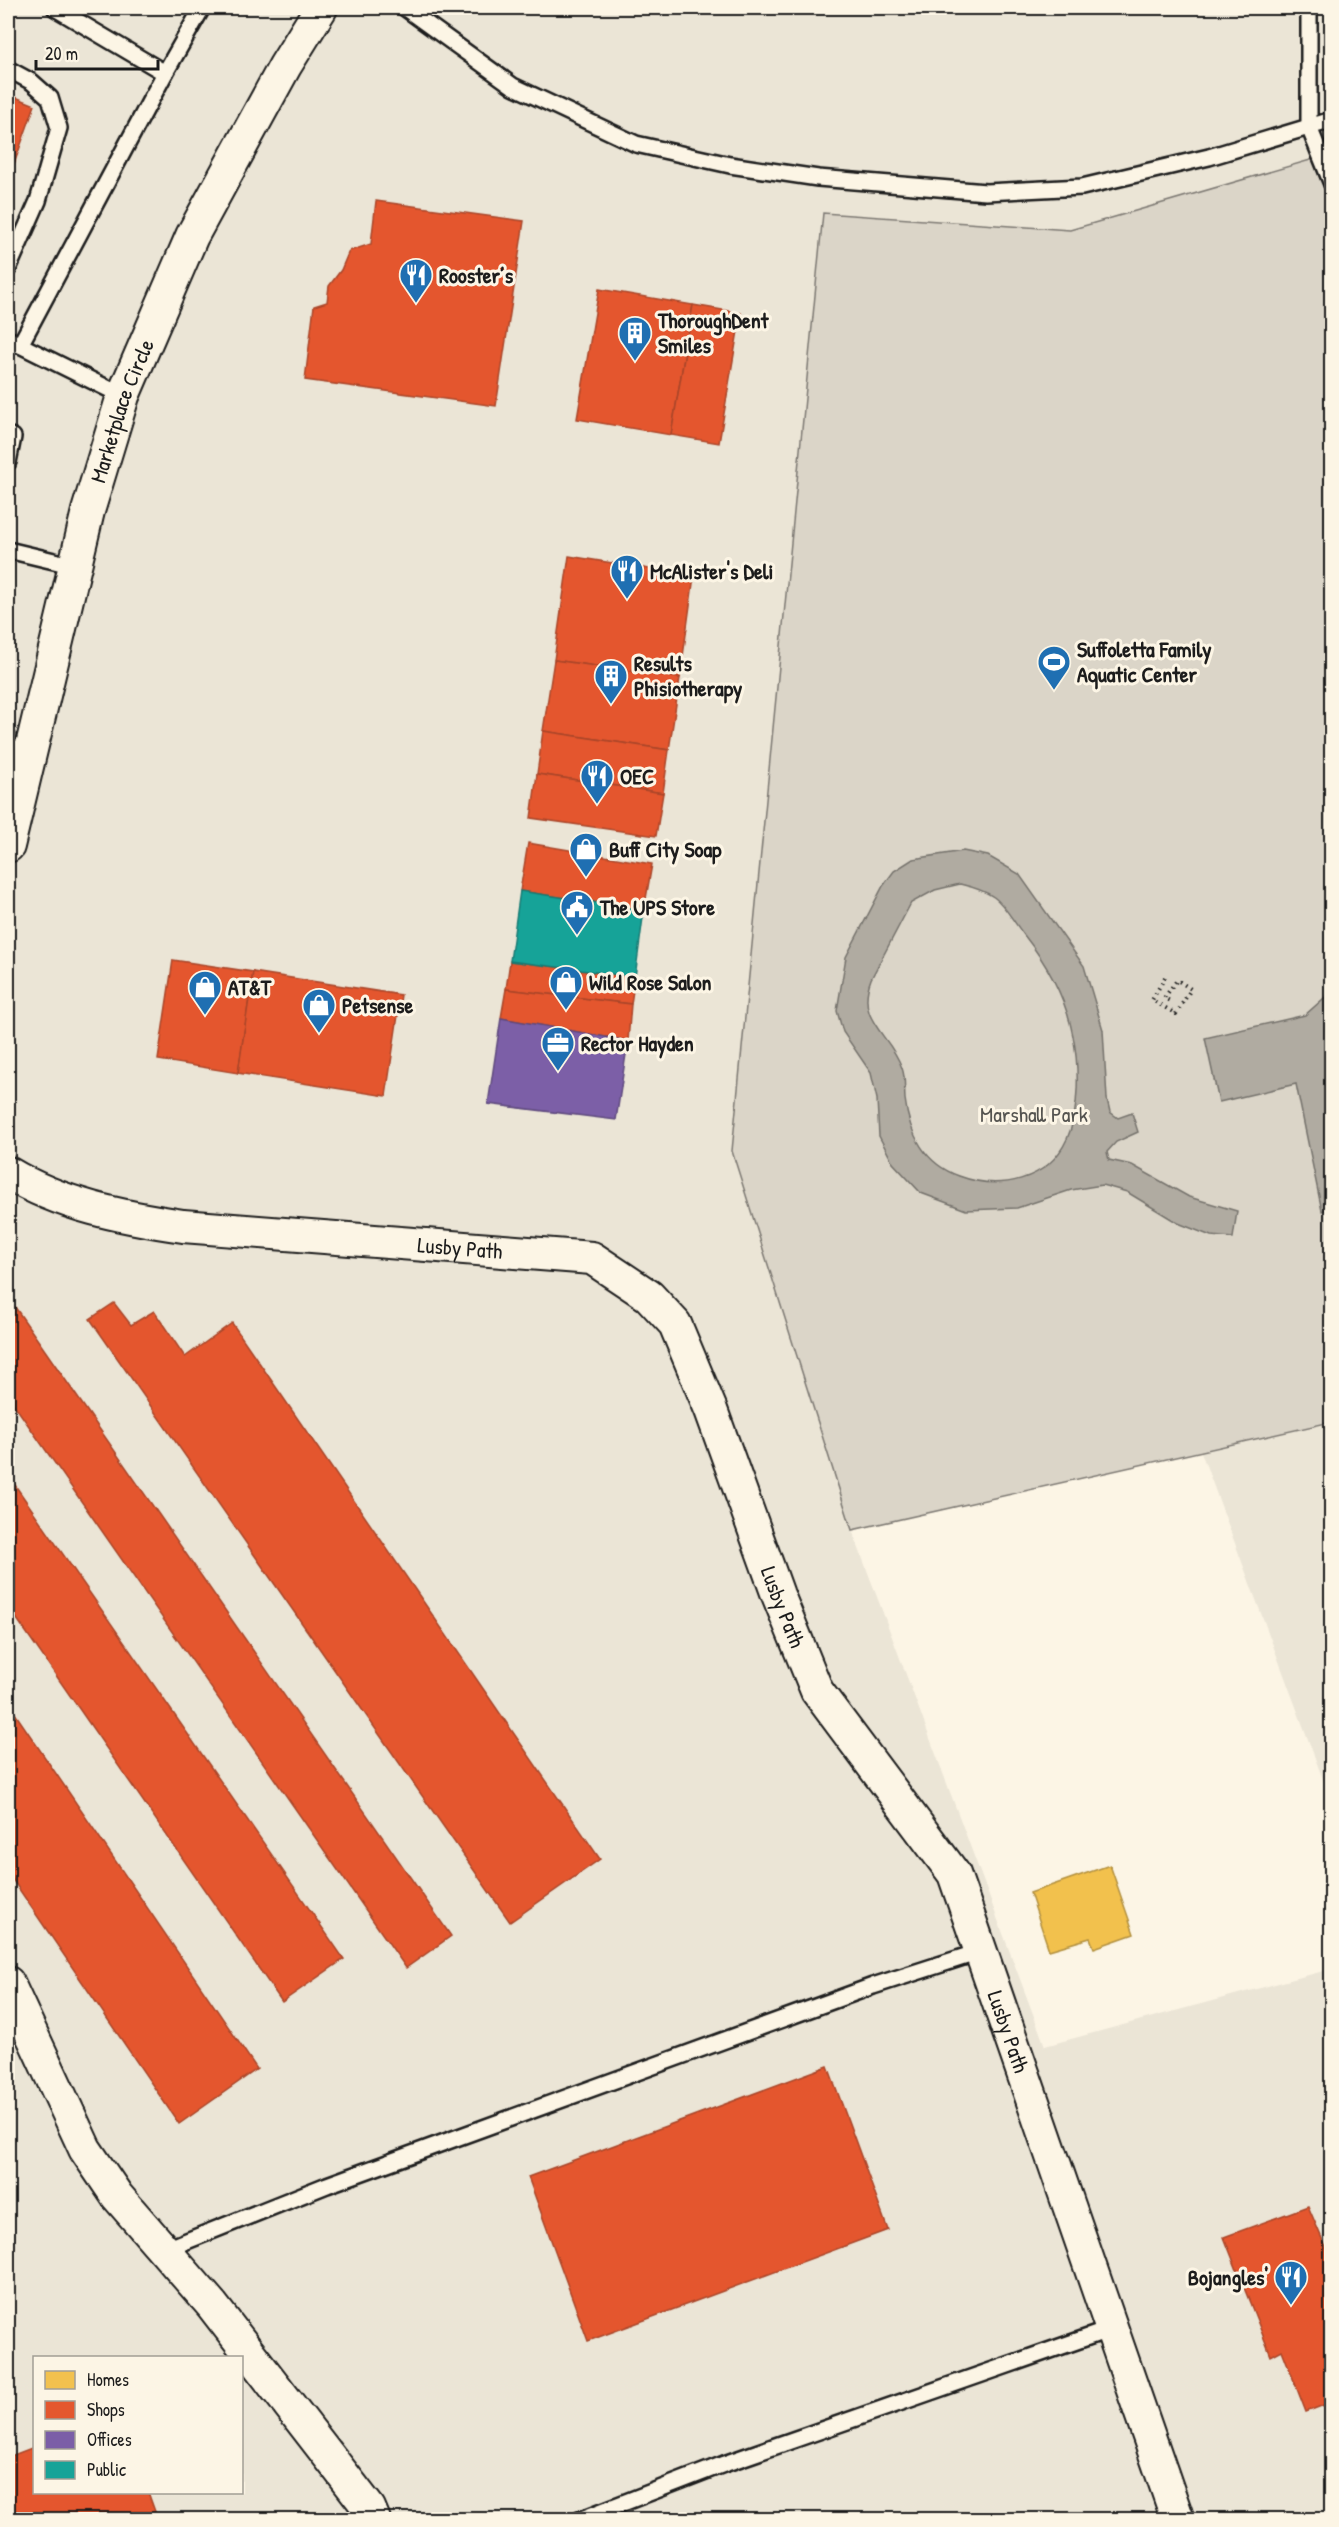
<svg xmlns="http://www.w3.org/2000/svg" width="1339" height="2527" font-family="'Patrick Hand',sans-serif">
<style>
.built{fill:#ebe5d6;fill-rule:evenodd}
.green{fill:#dbd5c8;stroke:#7c7872;stroke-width:1.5}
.water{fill:#b0aba1;stroke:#75726c;stroke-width:1.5;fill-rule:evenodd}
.homes{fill:#f2c14e;stroke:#b2903f;stroke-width:1.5}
.shops{fill:#e4572e;stroke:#a84529;stroke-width:1.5}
.offices{fill:#7b5ea7;stroke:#5e4a7d;stroke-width:1.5}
.public{fill:#17a398;stroke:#187a73;stroke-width:1.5}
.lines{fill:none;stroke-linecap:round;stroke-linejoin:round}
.service-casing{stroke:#1c1c1c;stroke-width:20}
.minor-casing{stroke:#1c1c1c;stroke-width:36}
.path{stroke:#1c1c1c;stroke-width:4;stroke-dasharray:1.5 4.5;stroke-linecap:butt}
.service{stroke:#fcf5e5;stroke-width:15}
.minor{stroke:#fcf5e5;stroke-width:32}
.labels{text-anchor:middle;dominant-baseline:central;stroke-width:6;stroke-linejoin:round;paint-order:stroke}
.poi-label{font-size:22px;font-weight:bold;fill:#1c1c1c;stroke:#fcf5e5;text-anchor:start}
.street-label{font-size:22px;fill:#1c1c1c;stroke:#fcf5e5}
.park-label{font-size:22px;fill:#555450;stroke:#fcf5e5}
</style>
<rect width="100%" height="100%" fill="#fcf5e5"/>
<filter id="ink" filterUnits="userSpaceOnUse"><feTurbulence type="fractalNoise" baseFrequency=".0167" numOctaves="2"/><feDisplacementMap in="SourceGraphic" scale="12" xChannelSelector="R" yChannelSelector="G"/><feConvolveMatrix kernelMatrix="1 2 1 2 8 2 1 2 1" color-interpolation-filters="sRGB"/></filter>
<g filter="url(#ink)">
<g class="built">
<path d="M8,8h1323v146l-261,76 -247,-17 -91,938 120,379 193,516 286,-77v550l-1323,1zM34,2358h208v134h-208z"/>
<polygon points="1331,1422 1331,1801 1201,1452"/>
</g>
<polygon class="green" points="1331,154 1331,1422 852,1530 732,1151 823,213 1070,230"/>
<g class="water">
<path d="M963,851l25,5 31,18 65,92 19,64 4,69 3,13 8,6 14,-5 6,19 -22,10 -9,10 2,8 23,5 57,32 48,14 -4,27 -22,-2 -33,-13 -51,-31 -25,-7 -31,5 -54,18 -51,2 -45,-17 -28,-30 -14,-27 -2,-37 -6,-26 -28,-41 -6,-21 9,-54 37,-71 11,-15 19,-12zM960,884c42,10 40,19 64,51 23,29 42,63 49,101 6,30 7,74 -6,103 -19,42 -68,52 -108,37 -34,-12 -50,-42 -54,-77 -1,-11 1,-20 -3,-31 -12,-35 -47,-47 -31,-89l40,-76 24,-13z"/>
<polygon points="1331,992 1332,1207 1322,1211 1296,1084 1219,1102 1205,1038 1305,1015"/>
</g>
<polygon class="homes" points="1110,1865 1134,1934 1094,1948 1090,1938 1049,1950 1030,1893"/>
<g class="shops">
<polygon points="8,94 35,105 8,181"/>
<polygon points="376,201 524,221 496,406 305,380 314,306 327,302 329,286 341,270 349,251 371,244"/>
<polygon points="599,289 693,305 671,435 577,419"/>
<polygon points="693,305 741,313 719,443 671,435"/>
<polygon points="569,556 694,576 680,678 554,660"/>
<polygon points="554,660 680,678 669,750 543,731"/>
<polygon points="543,731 669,750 663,793 537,774"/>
<polygon points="537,774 663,793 656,836 531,818"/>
<polygon points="528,843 652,864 644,910 520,891"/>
<polygon points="173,960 253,972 238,1073 158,1060"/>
<polygon points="510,961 635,977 631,1004 506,989"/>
<polygon points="253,972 401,995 386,1096 238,1073"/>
<polygon points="506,989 631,1004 628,1041 501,1018"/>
<polygon points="8,1297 451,1936 406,1968 8,1396"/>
<polygon points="114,1303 131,1325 154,1311 185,1357 232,1323 600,1859 510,1922 90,1319"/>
<polygon points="8,1475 344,1959 282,2002 8,1606"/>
<polygon points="8,1703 257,2069 179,2124 8,1873"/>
<polygon points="828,2066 888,2230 588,2341 528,2177"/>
<polygon points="1308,2206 1332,2262 1332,2402 1306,2412 1282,2350 1271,2356 1224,2237"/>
<polygon points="34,2447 34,2492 148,2492 158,2520 8,2520 8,2457"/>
</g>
<polygon class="offices" points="501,1018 628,1041 616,1120 488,1104"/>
<polygon class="public" points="520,891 644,910 635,977 510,961"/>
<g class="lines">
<g class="service-casing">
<g id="service">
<polyline points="55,8 165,73 202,8"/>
<polyline points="405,8 513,86 636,144 730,165 818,178 986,192 1082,187 1209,157 1332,120"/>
<polyline points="1309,8 1309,127 1332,184"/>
<polyline points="8,69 32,82 50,98 59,128 38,201 8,269"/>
<polyline points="8,339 123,396"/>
<polyline points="20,345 165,73"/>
<polyline points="8,435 13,437 8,462"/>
<polyline points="8,550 75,566"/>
<polyline points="8,746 31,752"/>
<polyline points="164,2250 327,2185 873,1986 979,1952"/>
<polyline points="579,2520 724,2464 1111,2329"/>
</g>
</g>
<g class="minor-casing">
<g id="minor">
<path id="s1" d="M8,846l80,-335 35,-115 69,-160 93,-170 36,-58"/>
<path id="s2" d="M8,1173c53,32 114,44 175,53l409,32 57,38 26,28 36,86 67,185 39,96 137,183 224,646"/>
<polyline points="8,1983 85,2149 117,2196 212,2305 369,2508 374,2520"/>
</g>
</g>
<polyline class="path" points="1165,977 1152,1000 1176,1014 1191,989 1177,980 1164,998 1170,1001"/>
<use href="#service" class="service"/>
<use href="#minor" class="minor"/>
</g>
</g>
<defs>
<g id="restaurant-pin" transform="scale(1.725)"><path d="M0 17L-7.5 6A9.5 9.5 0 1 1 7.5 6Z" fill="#1f6fb2" stroke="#fcf5e5"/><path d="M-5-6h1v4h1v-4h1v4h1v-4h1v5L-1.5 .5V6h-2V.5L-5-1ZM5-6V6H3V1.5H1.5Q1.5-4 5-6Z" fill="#fff"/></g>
<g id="building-pin" transform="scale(1.725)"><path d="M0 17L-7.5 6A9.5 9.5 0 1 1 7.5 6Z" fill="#1f6fb2" stroke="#fcf5e5"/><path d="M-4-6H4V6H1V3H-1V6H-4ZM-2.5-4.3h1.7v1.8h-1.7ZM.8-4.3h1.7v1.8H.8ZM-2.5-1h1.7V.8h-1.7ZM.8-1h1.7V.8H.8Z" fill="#fff"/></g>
<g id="stadium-pin" transform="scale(1.725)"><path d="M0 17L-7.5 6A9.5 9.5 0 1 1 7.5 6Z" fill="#1f6fb2" stroke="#fcf5e5"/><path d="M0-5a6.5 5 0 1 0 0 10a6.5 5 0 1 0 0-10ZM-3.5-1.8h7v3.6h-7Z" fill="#fff"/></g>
<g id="shop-pin" transform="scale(1.725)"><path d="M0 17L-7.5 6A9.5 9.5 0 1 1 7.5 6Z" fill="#1f6fb2" stroke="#fcf5e5"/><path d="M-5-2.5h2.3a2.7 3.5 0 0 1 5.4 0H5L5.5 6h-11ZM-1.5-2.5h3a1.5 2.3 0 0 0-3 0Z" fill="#fff"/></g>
<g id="civic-pin" transform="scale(1.725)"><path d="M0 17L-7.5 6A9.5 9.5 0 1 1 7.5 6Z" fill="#1f6fb2" stroke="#fcf5e5"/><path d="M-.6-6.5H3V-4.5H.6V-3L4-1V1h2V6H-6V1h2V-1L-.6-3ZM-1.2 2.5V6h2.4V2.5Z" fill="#fff"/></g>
<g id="office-pin" transform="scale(1.725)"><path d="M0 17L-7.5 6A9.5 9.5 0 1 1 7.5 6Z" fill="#1f6fb2" stroke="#fcf5e5"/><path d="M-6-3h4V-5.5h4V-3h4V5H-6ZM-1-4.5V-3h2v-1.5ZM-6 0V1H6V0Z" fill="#fff"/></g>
</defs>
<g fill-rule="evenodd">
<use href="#restaurant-pin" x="416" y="275"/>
<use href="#building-pin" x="635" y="333"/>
<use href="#restaurant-pin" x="627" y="571"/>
<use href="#stadium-pin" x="1054" y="662"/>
<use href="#building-pin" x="611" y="676"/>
<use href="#restaurant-pin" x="597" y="776"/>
<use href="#shop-pin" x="586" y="849"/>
<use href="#civic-pin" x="577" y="907"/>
<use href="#shop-pin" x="566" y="982"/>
<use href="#shop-pin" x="205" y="987"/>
<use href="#shop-pin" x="319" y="1005"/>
<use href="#office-pin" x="558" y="1043"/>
<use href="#restaurant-pin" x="1291" y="2277"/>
</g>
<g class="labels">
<g class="poi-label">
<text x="439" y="275">Rooster’s</text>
<text x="658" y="320">ThoroughDent<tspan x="658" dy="25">Smiles</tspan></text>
<text x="650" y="571">McAlister's Deli</text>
<text x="1077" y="649">Suffoletta Family<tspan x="1077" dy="25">Aquatic Center</tspan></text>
<text x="634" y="663">Results<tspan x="634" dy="25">Phisiotherapy</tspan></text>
<text x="620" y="776">OEC</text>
<text x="609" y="849">Buff City Soap</text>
<text x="600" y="907">The UPS Store</text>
<text x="589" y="982">Wild Rose Salon</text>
<text x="228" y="987">AT&amp;T</text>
<text x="342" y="1005">Petsense</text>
<text x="581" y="1043">Rector Hayden</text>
<text x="1268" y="2277" text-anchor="end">Bojangles'</text>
</g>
<g class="street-label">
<text stroke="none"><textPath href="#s1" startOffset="450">Marketplace Circle</textPath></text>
<text stroke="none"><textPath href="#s2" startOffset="462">Lusby Path</textPath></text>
<text stroke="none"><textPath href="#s2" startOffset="1004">Lusby Path</textPath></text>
<text stroke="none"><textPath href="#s2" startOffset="1490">Lusby Path</textPath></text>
</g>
<g class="park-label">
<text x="1034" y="1114">Marshall Park</text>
</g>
</g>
<rect width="1339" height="2527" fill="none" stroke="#fcf5e5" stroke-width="30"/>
<rect x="15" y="15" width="1309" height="2497" fill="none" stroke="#1c1c1c" stroke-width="2" filter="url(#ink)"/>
<rect x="33" y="2356" width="210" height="138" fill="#fcf5e5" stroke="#a29e95" stroke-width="1.5"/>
<rect x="45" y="2371" width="30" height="18" fill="#f2c14e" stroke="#a29e95" stroke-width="1.5"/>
<text x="87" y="2386" font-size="18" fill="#1c1c1c">Homes</text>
<rect x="45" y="2401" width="30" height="18" fill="#e4572e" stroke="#a29e95" stroke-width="1.5"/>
<text x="87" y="2416" font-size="18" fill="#1c1c1c">Shops</text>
<rect x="45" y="2431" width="30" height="18" fill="#7b5ea7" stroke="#a29e95" stroke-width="1.5"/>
<text x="87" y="2446" font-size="18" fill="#1c1c1c">Offices</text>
<rect x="45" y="2461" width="30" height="18" fill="#17a398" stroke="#a29e95" stroke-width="1.5"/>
<text x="87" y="2476" font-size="18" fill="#1c1c1c">Public</text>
<path d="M36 60v9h122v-9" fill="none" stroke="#1c1c1c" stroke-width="3"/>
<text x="45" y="60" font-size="18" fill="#1c1c1c" stroke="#fcf5e5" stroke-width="4.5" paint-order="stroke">20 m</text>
</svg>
